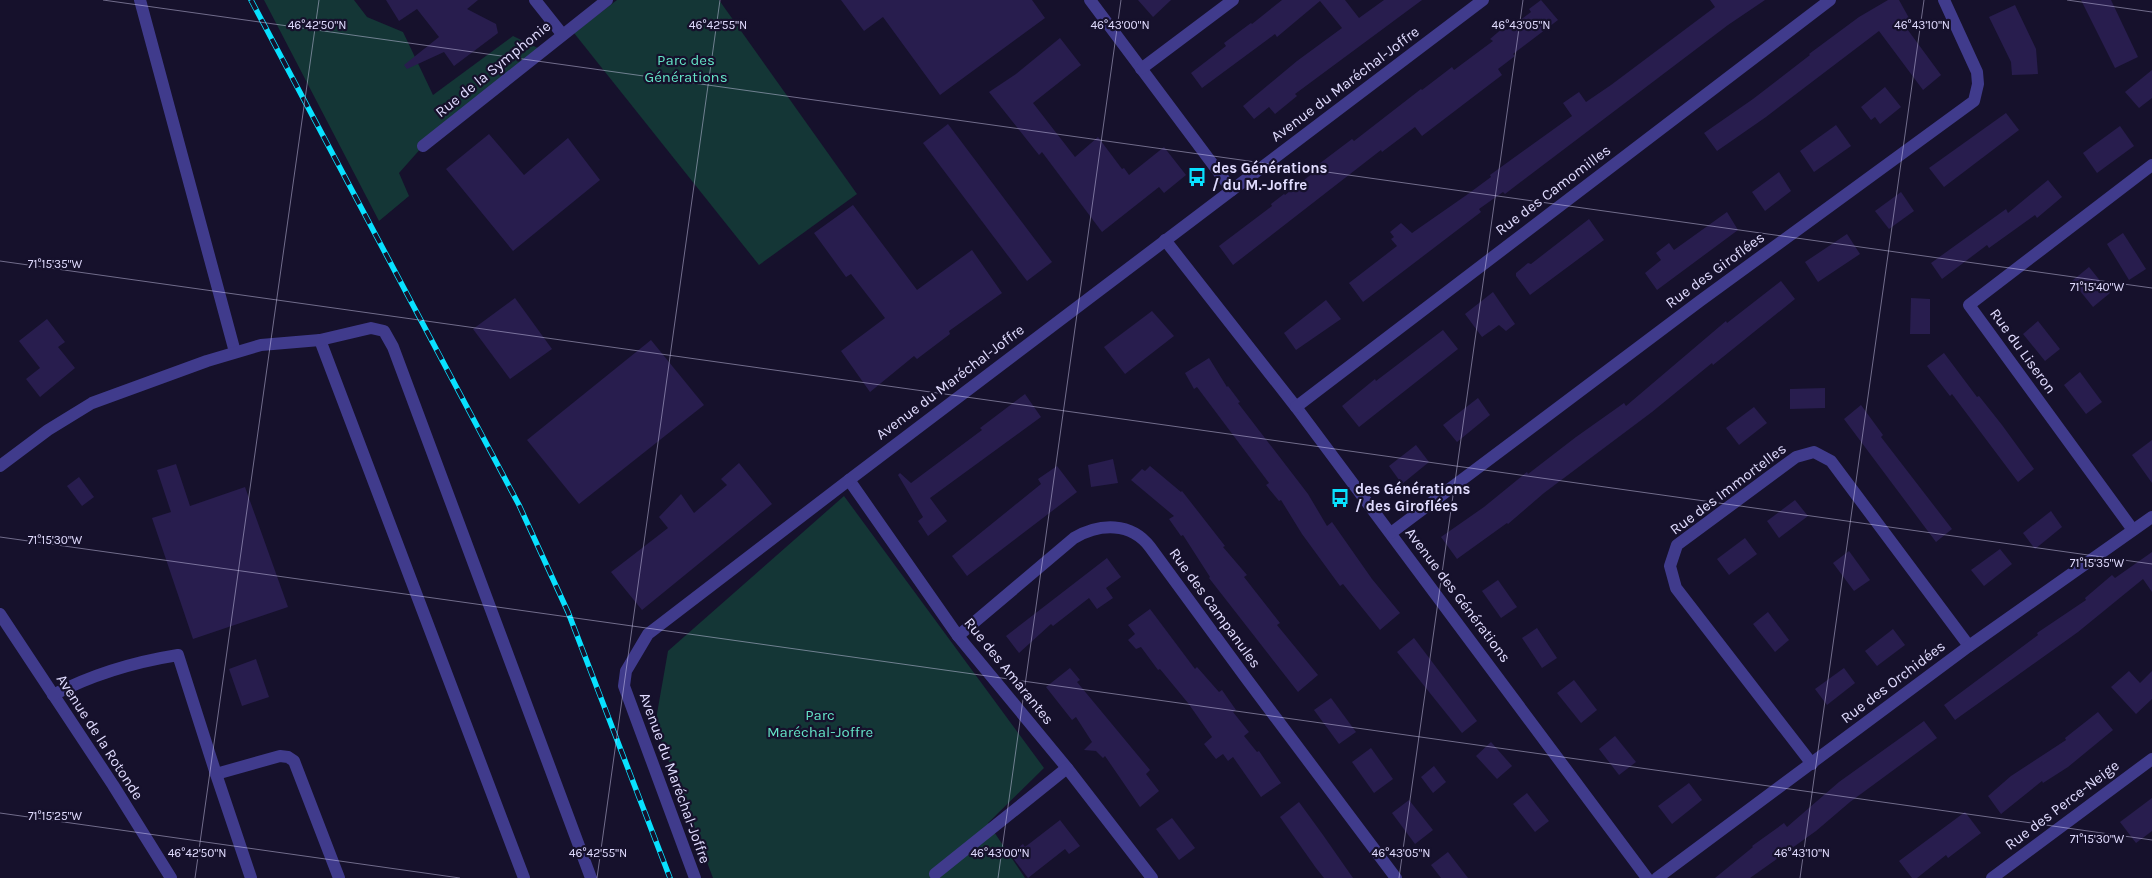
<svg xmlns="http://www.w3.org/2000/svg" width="2152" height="878" font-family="Karla,sans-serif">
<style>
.green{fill:#143636}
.building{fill:#281d4e}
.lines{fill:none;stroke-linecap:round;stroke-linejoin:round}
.minor{stroke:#403b8c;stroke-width:12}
.rail-casing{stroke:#08e1ff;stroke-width:5.5}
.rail{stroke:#16112c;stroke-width:4;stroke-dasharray:11;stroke-linecap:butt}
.ticks{fill:none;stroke:#e1dcff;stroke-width:1;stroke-opacity:0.45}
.labels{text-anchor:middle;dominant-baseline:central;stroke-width:4.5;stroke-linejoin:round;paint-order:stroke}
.park-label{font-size:15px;fill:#64e3c6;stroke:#16112c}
.street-label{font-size:15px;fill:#e1dcff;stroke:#16112c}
.poi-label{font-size:15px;font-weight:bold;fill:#e1dcff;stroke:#16112c;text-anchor:start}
.ticks-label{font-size:12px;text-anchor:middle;fill:#e1dcff;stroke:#16112c;stroke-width:4.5;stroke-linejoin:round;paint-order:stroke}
</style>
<rect width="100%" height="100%" fill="#16112c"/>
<g class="green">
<polygon points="264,0 354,0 367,17 403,32 433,95 513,36 542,50 423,146 399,173 409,196 379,221"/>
<polygon points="617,0 719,0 857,194 759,265 574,33"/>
<polygon points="844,496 1044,768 988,823 1025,878 713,878 655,725 668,651"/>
</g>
<g class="building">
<polygon points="386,0 478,0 467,9 496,24 498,33 454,66 444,52 407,69 404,65 439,37 417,9 399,21"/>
<polygon points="841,0 1032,0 1045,18 940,95 883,17 864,31"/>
<polygon points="1138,0 1171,0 1153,17"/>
<polygon points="1282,0 1345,0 1359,18 1384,0 1422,0 1295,94 1297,96 1275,114 1269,107 1254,119 1243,106 1297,61 1342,28 1320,1 1277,37 1275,34 1202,88 1191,73 1226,46 1224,43 1251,23 1252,24"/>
<polygon points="1541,0 1558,20 1513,54 1515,56 1498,69 1502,75 1422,136 1415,127 1382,152 1381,150 1233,265 1219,246 1272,206 1271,204 1284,194 1285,195 1313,173 1311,170 1352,139 1354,141 1421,89 1422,90 1452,67 1454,70 1493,41 1490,39 1504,27 1507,30 1531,12 1529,9"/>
<polygon points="1710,0 1765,0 1728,25 1518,184 1505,194 1503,192 1479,209 1481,212 1363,302 1349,283 1397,246 1391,239 1394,237 1390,232 1401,223 1412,233 1468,194 1491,177 1490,175 1572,116 1563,103 1579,92 1586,102 1611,85 1715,7"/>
<polygon points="1888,0 1899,0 1909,18 1902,22 1941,75 1923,90 1879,31 1766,117 1717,151 1704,133 1753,99 1810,55 1809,54 1859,17"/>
<polygon points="2081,0 2111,0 2138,57 2115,68"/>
<polygon points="2015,5 2036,49 2038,74 2012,75 2011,62 1989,17"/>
<polygon points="1060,38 1081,65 1033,103 1075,157 1098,137 1122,169 1124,168 1129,175 1164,147 1186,175 1164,193 1159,187 1102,232 1042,152 1039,155 989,92 1016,74"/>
<polygon points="2152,70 2152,98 2139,108 2125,92"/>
<polygon points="1885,87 1901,107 1880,124 1875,117 1871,120 1861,107"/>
<polygon points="2006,113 2019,130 1944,187 1929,168"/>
<polygon points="948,124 1052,262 1027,281 923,143"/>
<polygon points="1836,125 1851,146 1814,172 1800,151"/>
<polygon points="2120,126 2134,146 2097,173 2083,153"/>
<polygon points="489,134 524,175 568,138 600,180 513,251 446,169"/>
<polygon points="1779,172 1791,191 1765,211 1752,192"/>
<polygon points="2048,180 2062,197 2037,218 2035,215 1989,248 1987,245 1942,279 1931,263 2006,209 2008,213"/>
<polygon points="1901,192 1914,211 1889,229 1875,211"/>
<polygon points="853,205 917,290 972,250 1002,293 949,331 950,334 917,359 914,356 870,392 841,351 885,318 851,274 846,277 814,233"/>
<polygon points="1727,212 1738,230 1657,290 1645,273 1661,260 1656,253 1669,243 1674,250"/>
<polygon points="1589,219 1604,240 1530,295 1516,276 1516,273 1528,263 1531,264"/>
<polygon points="2123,233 2146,269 2129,280 2107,244"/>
<polygon points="1847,234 1860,254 1818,282 1805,262"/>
<polygon points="2089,267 2110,293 2093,307 2072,281"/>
<polygon points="1781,281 1795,299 1713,365 1712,363 1652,412 1544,493 1508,524 1507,523 1457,559 1441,537 1484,507 1527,472 1528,474 1576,437 1624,403 1626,406 1726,321 1727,323"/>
<polygon points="1493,292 1515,324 1506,331 1499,325 1482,337 1465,314"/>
<polygon points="515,298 552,349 510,379 473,329"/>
<polygon points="1911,298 1930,299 1930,334 1910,334"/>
<polygon points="1326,300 1341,319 1296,350 1284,333"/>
<polygon points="1152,311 1174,336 1125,374 1104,347"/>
<polygon points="47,319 65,342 58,347 75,368 40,397 26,379 40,368 19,341"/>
<polygon points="2038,321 2060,349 2045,361 2023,334"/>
<polygon points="1443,330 1458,349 1359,427 1342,406 1375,379 1376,381"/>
<polygon points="651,340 704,405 579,504 527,440"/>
<polygon points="1944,353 1977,397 1979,396 2002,425 2034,469 2018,482 1952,394 1950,396 1927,366"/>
<polygon points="1209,358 1227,387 1228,386 1240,402 1238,403 1308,494 1327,526 1332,522 1372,579 1400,613 1380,630 1343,584 1340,586 1302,534 1281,500 1279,501 1266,485 1269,483 1197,387 1194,389 1185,373"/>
<polygon points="2080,372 2102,402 2086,414 2064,385"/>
<polygon points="1825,388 1825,408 1790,409 1790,389"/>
<polygon points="1025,394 1041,417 930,498 947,521 928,536 918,521 923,517 898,475 900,473 911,483 982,430 980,428"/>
<polygon points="1478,398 1490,415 1457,442 1443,425"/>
<polygon points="1861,405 1883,435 1881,437 1952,529 1936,542 1844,419"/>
<polygon points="1754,407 1767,423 1739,445 1726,428"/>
<polygon points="2152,440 2152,483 2132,455"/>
<polygon points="1416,445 1429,462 1402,484 1389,466"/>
<polygon points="1113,459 1118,483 1091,487 1088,465"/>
<polygon points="739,463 772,504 642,610 611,572 668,528 659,517 681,494 694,513 727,485 721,479"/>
<polygon points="176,464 190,506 245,487 288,607 193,639 152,518 171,512 157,470"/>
<polygon points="1057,466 1077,492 967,576 952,556 1041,484 1038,479"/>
<polygon points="1150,466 1181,492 1182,491 1225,546 1223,547 1247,575 1244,577 1280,623 1277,625 1318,675 1298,692 1209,578 1210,577 1183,535 1181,536 1169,519 1174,516 1131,480 1142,469 1145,471"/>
<polygon points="79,477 94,497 82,506 67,486"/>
<polygon points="1795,500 1808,516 1779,538 1767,521"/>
<polygon points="2051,511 2062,527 2035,549 2023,533"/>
<polygon points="1745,538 1757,554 1729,575 1717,559"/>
<polygon points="2000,549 2012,564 1984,586 1971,570"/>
<polygon points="1849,551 1870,580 1854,591 1833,563"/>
<polygon points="2152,552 2152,592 2143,579 2078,632 1955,720 1944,705 2038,635 2037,633 2086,600 2085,598 2112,575 2115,578"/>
<polygon points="1107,558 1121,577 1106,588 1113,598 1097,609 1089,598 1053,626 1051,624 1019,653 1006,636"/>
<polygon points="1498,580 1517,607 1501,618 1482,591"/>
<polygon points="1150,609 1195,669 1197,667 1219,692 1222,690 1236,710 1233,712 1249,732 1244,736 1257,752 1259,751 1281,783 1261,797 1233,757 1228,761 1223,754 1216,759 1204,744 1212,737 1188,703 1160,669 1158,670 1141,647 1136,649 1128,640 1135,634 1128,625"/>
<polygon points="1768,612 1789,640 1775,652 1753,624"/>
<polygon points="1537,628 1557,658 1542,668 1522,638"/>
<polygon points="1893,629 1905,645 1877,666 1865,651"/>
<polygon points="1414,638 1477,721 1462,733 1397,652"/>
<polygon points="256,659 269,697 242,706 229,669"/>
<polygon points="1070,668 1080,680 1077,682 1150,770 1146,774 1159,791 1140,807 1105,756 1103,758 1096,751 1084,750 1092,742 1076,717 1072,720 1046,687"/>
<polygon points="1844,668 1855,683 1827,705 1815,689"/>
<polygon points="2129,671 2140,683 2152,671 2152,699 2136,714 2111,687"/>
<polygon points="1574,680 1597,710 1581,723 1557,693"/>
<polygon points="1331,698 1356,732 1339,744 1314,710"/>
<polygon points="2098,712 2113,730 2068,767 2043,783 2042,781 2001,814 1988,796 2011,776 2066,740 2065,738"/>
<polygon points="1924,721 1937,738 1850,802 1816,831 1750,878 1715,878 1753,847 1752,846 1784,823 1787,827 1839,782"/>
<polygon points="1615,736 1636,762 1619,775 1599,749"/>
<polygon points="1491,742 1512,766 1497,779 1476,756"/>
<polygon points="1371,748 1393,779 1374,793 1352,762"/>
<polygon points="1434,766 1446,782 1433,793 1421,777"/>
<polygon points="1689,783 1702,800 1672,824 1658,806"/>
<polygon points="1527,793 1549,821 1535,832 1513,804"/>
<polygon points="2152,798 2152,831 2136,843 2120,822"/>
<polygon points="1409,800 1433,830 1415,844 1392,813"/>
<polygon points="1299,802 1323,835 1353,878 1324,878 1316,868 1280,817"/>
<polygon points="1965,812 1981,833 1948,858 1946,855 1917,878 1912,878 1899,861"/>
<polygon points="1172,818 1195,848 1179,860 1156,829"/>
<polygon points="1060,820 1080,846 1069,854 1065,849 1028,878 1010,854 1023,844 1025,847"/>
<polygon points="1448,852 1468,878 1441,878 1431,865"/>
</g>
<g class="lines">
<g class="minor">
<polyline points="140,0 235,352"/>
<polyline points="535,0 562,34"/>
<polyline points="1090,0 1232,190"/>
<polyline points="1141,69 1233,0"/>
<polyline points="423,146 607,0"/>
<polyline points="1165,240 1296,407 1647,878"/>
<polyline points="320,340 524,878"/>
<polyline points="1296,407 1830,0"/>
<polyline points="0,466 48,430 92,403 207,361 261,345 320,340 371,328 384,331 393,347 591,878"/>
<polyline points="849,480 958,636 1067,768 1152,878"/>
<polyline points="2133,530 1969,305 2152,165"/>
<polyline points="1391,533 1700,301 1974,101 1978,84 1977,72 1944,0"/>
<polyline points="0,614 113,785 171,878"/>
<path d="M958,636l116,-98c26,-15 57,-16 76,9l96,131 150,200"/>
<path d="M53,695c40,-21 81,-33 125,-40l38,119 64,-18 8,1 6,4 45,117"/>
<polyline points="1812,764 1676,588 1670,566 1677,545 1796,457 1814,452 1831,461 1969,646"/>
<polyline points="216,774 251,878"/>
<polyline points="935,874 1067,768"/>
<polyline points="695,878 624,686 626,671 648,634 849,480 1483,0"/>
<polyline points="1657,878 1969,646 2152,517"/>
<polyline points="1992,878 2152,759"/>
</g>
<g class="rail-casing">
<polyline id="rail" points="251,0 519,505 568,612 670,878"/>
</g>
<use href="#rail" class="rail"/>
</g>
<path class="ticks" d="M103,0l2049,288M2067,0l85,12M0,261l2152,303M0,537l2152,303M0,813l460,65M195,878l124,-878M597,878l123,-878M998,878l123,-878M1399,878l124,-878M1800,878l124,-878"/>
<defs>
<g id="bus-bare" transform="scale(1.5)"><path d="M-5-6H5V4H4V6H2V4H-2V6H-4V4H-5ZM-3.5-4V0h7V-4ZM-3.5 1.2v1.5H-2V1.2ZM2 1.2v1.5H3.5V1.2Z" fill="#08e1ff" stroke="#16112c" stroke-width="2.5" paint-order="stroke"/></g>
</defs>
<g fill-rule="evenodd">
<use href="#bus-bare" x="1197" y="177"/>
<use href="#bus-bare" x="1340" y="498"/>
</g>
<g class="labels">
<g class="park-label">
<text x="686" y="60">Parc des<tspan x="686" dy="17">Générations</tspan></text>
<text x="820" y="715">Parc<tspan x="820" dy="17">Maréchal-Joffre</tspan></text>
</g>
<g class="street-label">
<text transform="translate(493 69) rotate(-39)">Rue de la Symphonie</text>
<text transform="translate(1345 84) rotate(-37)">Avenue du Maréchal-Joffre</text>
<text transform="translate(1553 190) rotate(-37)">Rue des Camomilles</text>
<text transform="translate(1715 270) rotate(-36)">Rue des Giroflées</text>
<text transform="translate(2023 351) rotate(54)">Rue du Liseron</text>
<text transform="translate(950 382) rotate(-37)">Avenue du Maréchal-Joffre</text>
<text transform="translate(1728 489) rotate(-37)">Rue des Immortelles</text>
<text transform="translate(1458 595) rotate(53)">Avenue des Générations</text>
<text transform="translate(1215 608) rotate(54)">Rue des Campanules</text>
<text transform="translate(1009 671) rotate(51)">Rue des Amarantes</text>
<text transform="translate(1893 682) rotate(-37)">Rue des Orchidées</text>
<text transform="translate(100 737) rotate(57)">Avenue de la Rotonde</text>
<text transform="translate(675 778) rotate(70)">Avenue du Maréchal-Joffre</text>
<text transform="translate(2062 805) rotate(-37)">Rue des Perce-Neige</text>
</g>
<g class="poi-label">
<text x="1212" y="168">des Générations<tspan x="1212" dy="17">/ du M.-Joffre</tspan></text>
<text x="1355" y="489">des Générations<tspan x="1355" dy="17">/ des Giroflées</tspan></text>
</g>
</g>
<g class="ticks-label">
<text x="317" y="29">46°42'50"N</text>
<text x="718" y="29">46°42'55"N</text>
<text x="1120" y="29">46°43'00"N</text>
<text x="1521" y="29">46°43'05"N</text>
<text x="1922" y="29">46°43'10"N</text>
<text x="55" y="268">71°15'35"W</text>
<text x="2097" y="291">71°15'40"W</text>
<text x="55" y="544">71°15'30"W</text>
<text x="2097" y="567">71°15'35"W</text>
<text x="55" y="820">71°15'25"W</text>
<text x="2097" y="843">71°15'30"W</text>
<text x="197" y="857">46°42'50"N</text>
<text x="598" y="857">46°42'55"N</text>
<text x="1000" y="857">46°43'00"N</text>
<text x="1401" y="857">46°43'05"N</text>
<text x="1802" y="857">46°43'10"N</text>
</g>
</svg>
